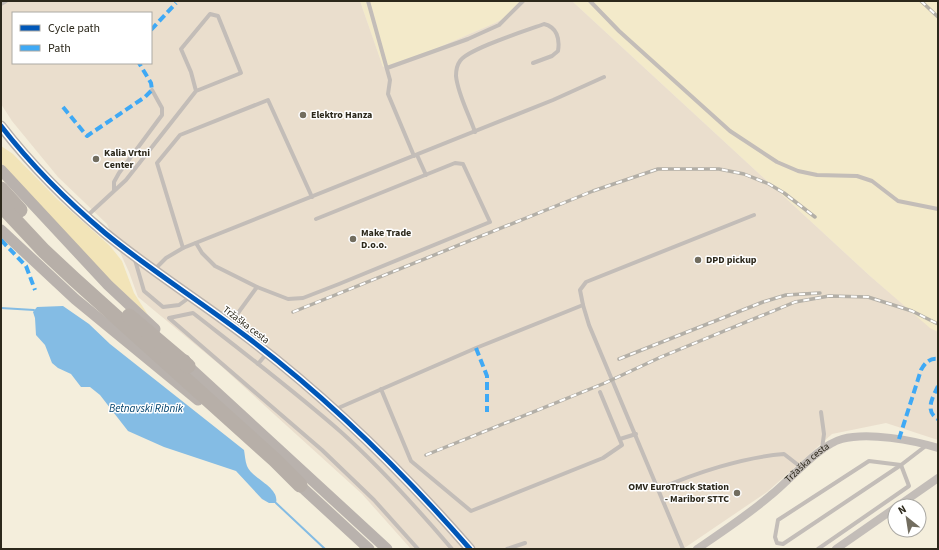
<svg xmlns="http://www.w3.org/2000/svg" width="939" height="550" font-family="'Source Sans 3',sans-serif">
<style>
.built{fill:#f3eaca}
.industrial{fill:#eadecd;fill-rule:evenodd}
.green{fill:#f2e4b8}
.water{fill:#84bce4}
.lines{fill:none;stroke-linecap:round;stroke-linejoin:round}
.stream{stroke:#84bce4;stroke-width:2}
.lane{stroke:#c3bdb8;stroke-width:4}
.street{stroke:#c3bdb8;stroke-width:8}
.secondary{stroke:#b9b2ad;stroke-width:11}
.highway{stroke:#b7afa8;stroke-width:15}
.rail-casing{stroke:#b3afa7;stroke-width:3.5}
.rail{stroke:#fff;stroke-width:2;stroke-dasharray:6;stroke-linecap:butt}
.quiet{stroke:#3fa9f5;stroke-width:4;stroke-dasharray:8 4;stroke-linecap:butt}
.cycleway-casing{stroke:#fff;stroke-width:8}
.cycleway{stroke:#0057b8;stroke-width:5}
.poi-dot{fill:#726d5f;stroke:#fff;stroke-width:1.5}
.labels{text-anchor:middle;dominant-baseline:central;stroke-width:3;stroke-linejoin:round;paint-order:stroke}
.poi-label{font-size:10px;font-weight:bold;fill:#2c281b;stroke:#fff;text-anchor:start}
.street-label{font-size:10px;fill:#2c281b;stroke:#fff}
.water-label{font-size:11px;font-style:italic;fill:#00426d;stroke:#fff}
</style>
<rect width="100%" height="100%" fill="#f4eedc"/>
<g class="built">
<polygon points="360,1 521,1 508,16 495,23 428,52 383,67"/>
<polygon points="572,1 938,1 938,332 930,329 870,276"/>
</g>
<path class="industrial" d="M1,1h359l23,66 45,-15 67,-29 13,-7 13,-15h51l298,275 60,52 8,4v108l-52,-17 -54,11 -65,58 -84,57h-272l-49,-55 -142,-129 -82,-68 -9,-25 -22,-48 -49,-47 -46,-56 -11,-17zM13,13h138v50h-138z"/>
<polygon class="green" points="1,146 13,154 57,199 110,246 122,261 134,293 148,315 106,276 1,163"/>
<path class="water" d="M63,306l26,18 21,20 134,106c1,5 1,11 3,16 5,13 33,21 29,37h-7l-7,-4 -26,-28 -72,-24 -36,-16 -28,-36 -10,-8h-9l-10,-13 -13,-6 -6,-5 -7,-18 -9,-10 -1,-17 -2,-6 4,-5z"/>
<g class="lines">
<g class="stream">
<polyline points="1,308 34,310"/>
<polyline points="276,503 325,549"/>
</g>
<g class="lane">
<polyline points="368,1 390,80 388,94 414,156"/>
<polyline points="590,1 619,31 730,131 777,162 798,171 817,175 857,176 872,181 898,201 938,209"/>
<polyline points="1,4 6,1"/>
<polyline points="387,68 468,39 499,25 523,1"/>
<path d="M475,132c-6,-18 -17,-37 -19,-56 0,-5 1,-11 4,-15 7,-12 68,-31 84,-37 13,3 16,15 14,27l-6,5 -19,7"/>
<polyline points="417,155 426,175"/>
<polyline points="114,190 114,182 119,173 162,115 162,108 152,90"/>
<polyline points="87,216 126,180 196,91 241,73 218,16 210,14 181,49 191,72 196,91"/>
<polyline points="196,243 202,253 215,266 257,287 288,299 303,298 339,284 490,222 463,164 455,163 316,219"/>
<polyline points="183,248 157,163 180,135 268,100 312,197"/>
<polyline points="135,260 144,291 163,307 179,305 190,297"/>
<polyline points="155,269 166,258 183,248 553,100 604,77"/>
<polyline points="583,305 589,325 683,549"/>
<polyline points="230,324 257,287"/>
<polyline points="258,364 267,353"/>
<polyline points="381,389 411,461 471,511 603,458 622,445 600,392"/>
<polyline points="336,409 476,348 583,305 580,290 586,282 754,215"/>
<polyline points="821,412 824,434 822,449"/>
<polyline points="620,439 636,434"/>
<polyline points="901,465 869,461 778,520 775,537 777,543 783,544 901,465 927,445"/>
<path d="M659,489c36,-16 85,-32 125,-35l18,14"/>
<path d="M418,549l-44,-49 -52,-50 -153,-132 24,-5c50,39 100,77 148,119 40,36 76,76 111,117"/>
<polyline points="507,549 525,543"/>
<polyline points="818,549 909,486 901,465"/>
</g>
<g class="street">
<polyline points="898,506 938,478"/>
<path id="s1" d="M697,549c25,-17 51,-34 74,-54 19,-15 48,-50 71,-56 26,-7 71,1 96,9"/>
<polyline points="836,549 895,508"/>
</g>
<g class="secondary">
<path d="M1,126c31,40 66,75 104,107 45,37 95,68 142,104 82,62 155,134 223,212"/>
<polyline points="1,170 108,285 155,329"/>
<polyline points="1,230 75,299 198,400"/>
<polyline points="185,360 188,366 387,549"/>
<polyline points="294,480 369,549"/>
</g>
<g class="highway">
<polyline points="1,189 20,210"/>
<polyline points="1,205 44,251 74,279 275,460 300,485"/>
<polyline points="129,316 188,366"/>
</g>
<g class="rail-casing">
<g id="rail">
<polyline points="921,1 938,17"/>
<polyline points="293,312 593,191 658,169 719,169 744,174 769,184 784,193 815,217"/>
<polyline points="619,359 763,302 786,295 820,293"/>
<polyline points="426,455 605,383 661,357 795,302 829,296 868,297 912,311 938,324"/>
</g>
</g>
<use href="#rail" class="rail"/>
<g class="quiet">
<polyline points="151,30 176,3"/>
<polyline points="63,107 87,136 145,97 152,90 151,83 139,63"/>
<polyline points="1,240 26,266 35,290"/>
<polyline points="476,348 487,376 487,412"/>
<path d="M938,386c-5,11 -14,25 0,33"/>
<path d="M899,439l22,-69c4,-7 8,-12 17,-11"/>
</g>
<g class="cycleway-casing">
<path id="cycleway" d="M1,126c31,40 66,75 104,107 45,37 95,68 142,104 82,62 155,134 223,212"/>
</g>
<use href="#cycleway" class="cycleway"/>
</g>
<g class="poi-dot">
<circle cx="303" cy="115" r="4"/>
<circle cx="96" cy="159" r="4"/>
<circle cx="353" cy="239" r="4"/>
<circle cx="698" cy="260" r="4"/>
<circle cx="737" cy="493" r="4"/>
</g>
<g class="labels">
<g class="poi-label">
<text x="311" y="115">Elektro Hanza</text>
<text x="104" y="153">Kalia Vrtni<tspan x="104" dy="12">Center</tspan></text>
<text x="361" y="233">Make Trade<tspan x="361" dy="12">D.o.o.</tspan></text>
<text x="706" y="260">DPD pickup</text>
<text x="729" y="487" text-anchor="end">OMV EuroTruck Station<tspan x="729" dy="12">- Maribor STTC</tspan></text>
</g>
<g class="street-label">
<text transform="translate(246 325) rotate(37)">Tržaška cesta</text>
<text stroke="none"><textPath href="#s1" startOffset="140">Tržaška cesta</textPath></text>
</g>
<g class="water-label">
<text x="146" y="408">Betnavski Ribnik</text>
</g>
</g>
<rect width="939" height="550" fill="none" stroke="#2c281b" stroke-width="4"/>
<rect x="12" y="12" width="140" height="52" fill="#ffffff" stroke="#aba9a4"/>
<rect x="20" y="25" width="20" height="6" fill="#0057b8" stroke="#aba9a4"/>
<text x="48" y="32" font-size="12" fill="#2c281b">Cycle path</text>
<rect x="20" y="45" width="20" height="6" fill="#3fa9f5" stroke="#aba9a4"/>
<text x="48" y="52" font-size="12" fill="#2c281b">Path</text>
<g transform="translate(907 518) rotate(330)"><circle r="19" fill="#ffffff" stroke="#aba9a4"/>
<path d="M0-3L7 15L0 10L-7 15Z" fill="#726d5f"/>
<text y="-6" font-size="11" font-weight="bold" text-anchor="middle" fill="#2c281b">N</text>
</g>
</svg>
